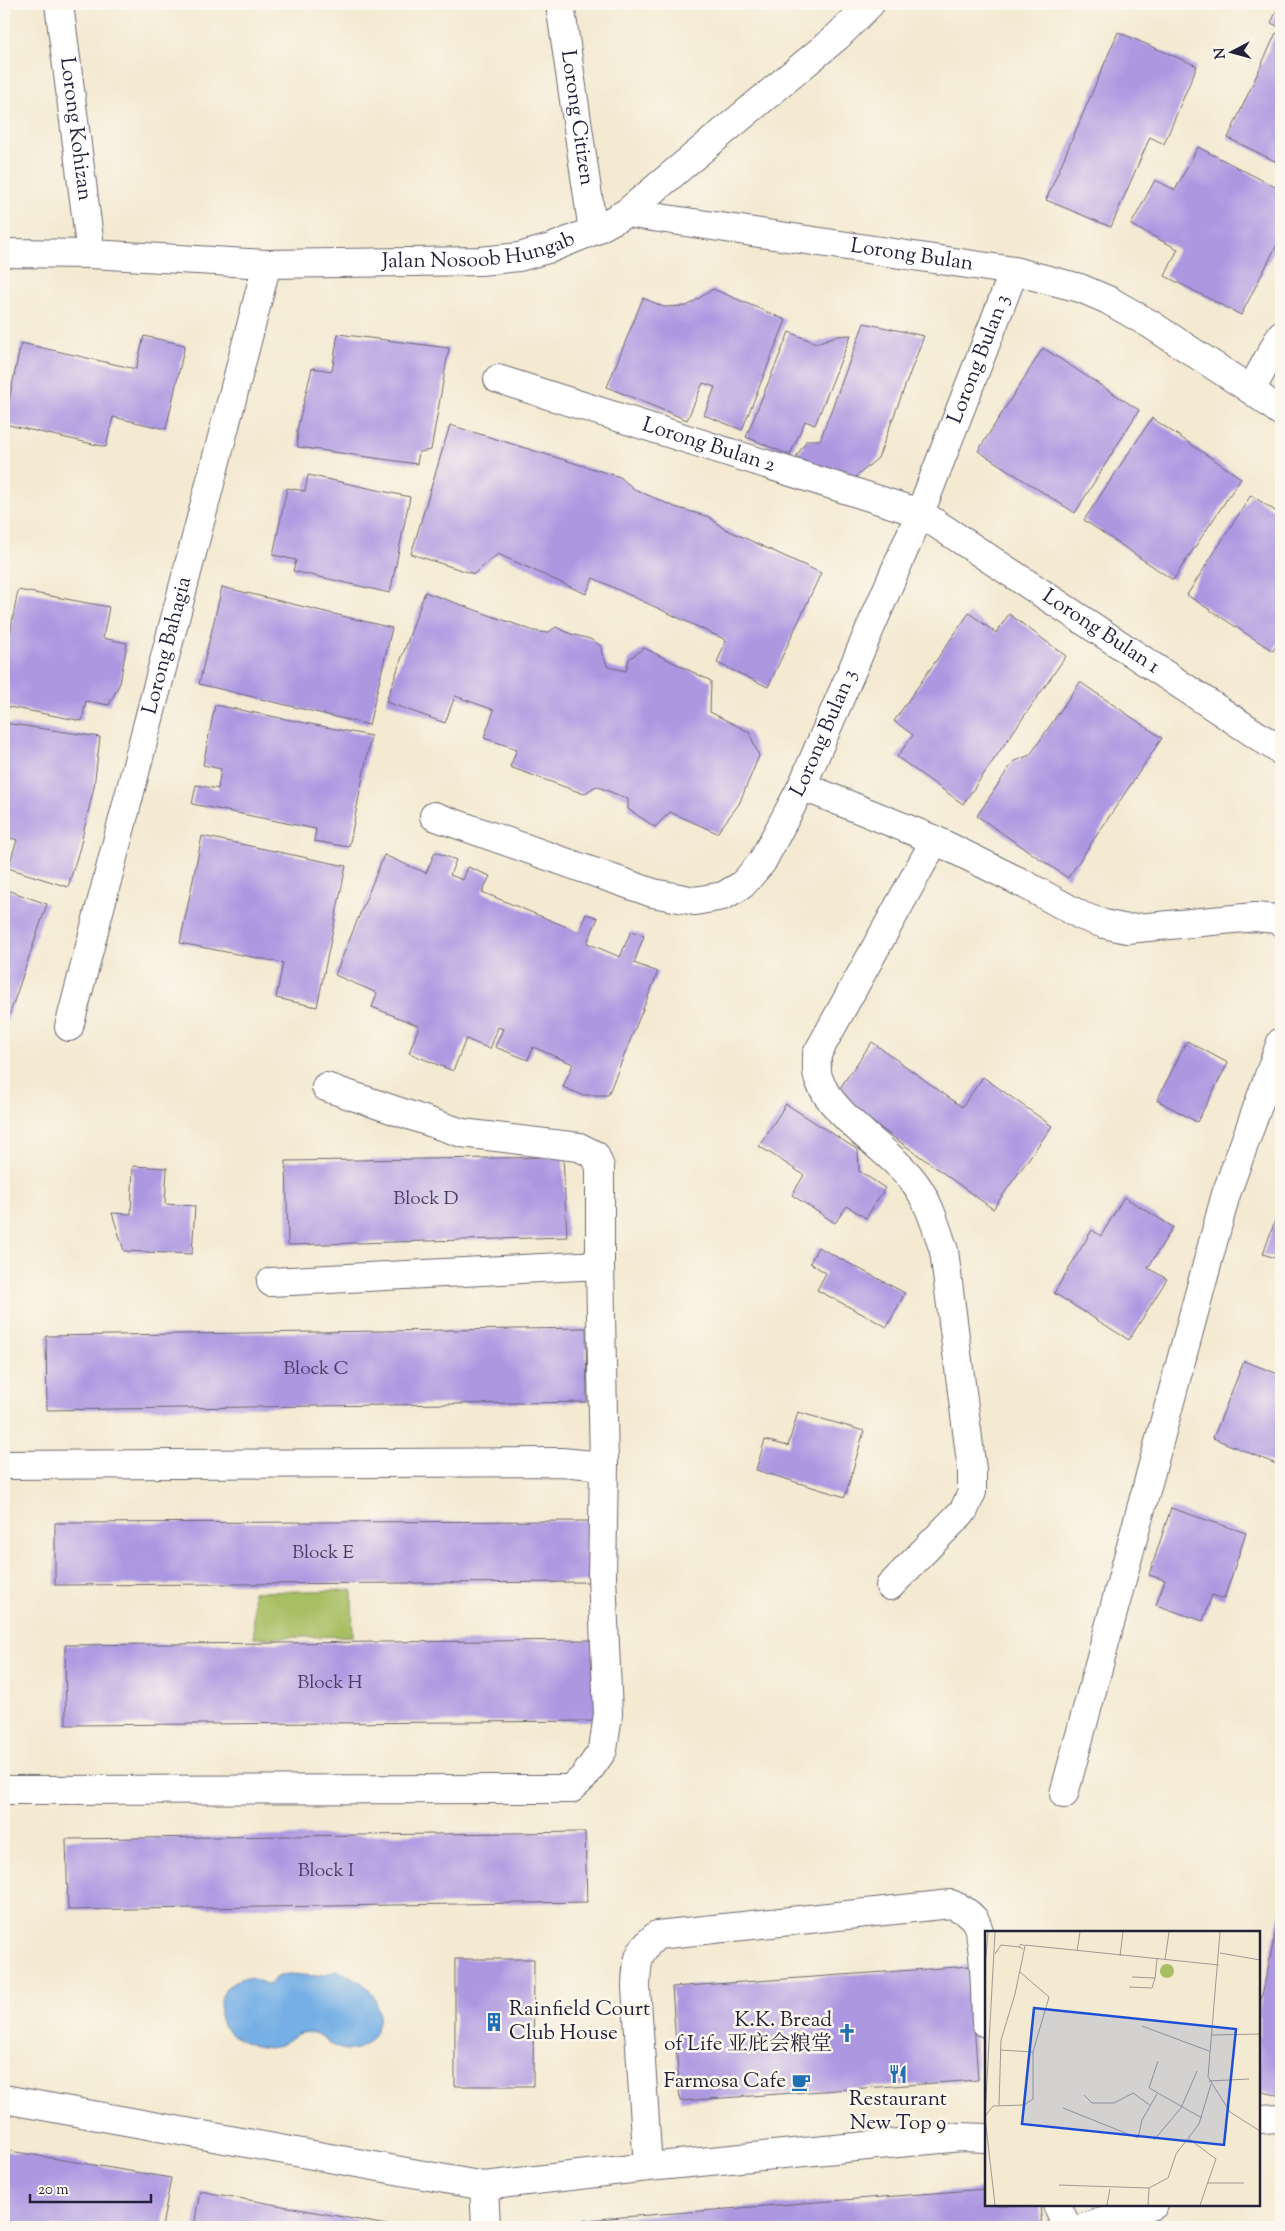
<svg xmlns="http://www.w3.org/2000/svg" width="1285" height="2231" font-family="'Sorts Mill Goudy','Noto Serif SC',serif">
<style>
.green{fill:#a8be62;stroke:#65704e}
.water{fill:#75afe5;stroke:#4c6890}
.building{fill:#ac97e1}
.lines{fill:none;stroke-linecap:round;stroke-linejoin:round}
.minor-casing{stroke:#6c6870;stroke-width:30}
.major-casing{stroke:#6c6870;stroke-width:30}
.minor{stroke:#fff;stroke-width:28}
.major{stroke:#fff;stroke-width:28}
.labels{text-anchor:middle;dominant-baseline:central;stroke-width:5;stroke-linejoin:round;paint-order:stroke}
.number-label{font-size:19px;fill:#443f64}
.street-label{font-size:21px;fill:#22223b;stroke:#fbf7ec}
.poi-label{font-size:21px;fill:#22223b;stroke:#fbf7ec;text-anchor:end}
.inset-road{fill:none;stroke:#a09995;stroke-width:1}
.view{fill:#1d4ed8;fill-opacity:0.15;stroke:#1d4ed8;stroke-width:2.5}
.inset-edge{fill:none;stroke:#22223b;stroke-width:2.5}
</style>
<rect width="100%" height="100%" fill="#fbf7ec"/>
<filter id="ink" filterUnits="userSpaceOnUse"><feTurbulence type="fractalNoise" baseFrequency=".02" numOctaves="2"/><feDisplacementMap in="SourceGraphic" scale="10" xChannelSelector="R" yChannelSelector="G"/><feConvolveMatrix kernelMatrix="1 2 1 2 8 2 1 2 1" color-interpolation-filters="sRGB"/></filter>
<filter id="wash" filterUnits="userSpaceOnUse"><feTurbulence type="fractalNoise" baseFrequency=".0096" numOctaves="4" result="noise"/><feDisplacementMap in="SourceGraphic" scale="20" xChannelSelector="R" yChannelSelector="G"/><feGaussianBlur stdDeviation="1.12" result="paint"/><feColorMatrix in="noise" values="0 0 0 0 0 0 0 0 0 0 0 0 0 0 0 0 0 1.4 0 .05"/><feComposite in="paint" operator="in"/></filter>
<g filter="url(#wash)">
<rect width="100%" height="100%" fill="#f4e9d1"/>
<polygon class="green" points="352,1590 353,1636 254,1638 253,1592"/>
<path class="water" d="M336,1971c16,4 39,16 41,35 1,4 3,10 2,15 -3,19 -21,35 -41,27 -8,-3 -16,-14 -25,-15 -18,-3 -20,7 -35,13 -14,6 -38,-4 -49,-14 -16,-13 -11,-47 11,-53 10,-3 19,2 29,6 12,-16 26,-10 43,-9 8,0 16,-3 24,-5z"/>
<g id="blocks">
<g class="building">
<polygon points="1280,4 1281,4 1281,28 1271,23"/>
<polygon points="1118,32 1197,66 1164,144 1150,137 1111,227 1046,200"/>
<polygon points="1276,33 1281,35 1281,164 1228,138"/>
<polygon points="1198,147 1281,190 1281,237 1241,315 1165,276 1178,249 1131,225 1155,180 1175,190"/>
<polygon points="713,289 786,320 742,430 704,415 715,387 703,383 687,420 607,387 643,298 664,307 687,306"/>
<polygon points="864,323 924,336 878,458 850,482 796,457 807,440 820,440"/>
<polygon points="789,332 816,343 836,336 851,335 815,425 805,421 790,455 746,437"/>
<polygon points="338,334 449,348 431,450 419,452 417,464 298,447 297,430 312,368 332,371"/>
<polygon points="144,336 185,345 166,429 113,417 106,447 4,424 21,343 136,369"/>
<polygon points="1043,348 1139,410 1075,513 978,451"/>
<polygon points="1152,418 1241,478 1173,580 1084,520"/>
<polygon points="450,425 620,477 634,489 675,507 709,517 723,528 821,573 768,687 717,663 726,640 593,578 586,594 498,554 474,574 411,554"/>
<polygon points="308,475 410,497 390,593 293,571 296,560 273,555 287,488 305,491"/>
<polygon points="1251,495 1281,515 1281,638 1273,651 1187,595"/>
<polygon points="222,587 392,628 369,725 199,684"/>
<polygon points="18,590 109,607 103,638 127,643 120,683 109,705 86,701 82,721 4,706 4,667"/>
<polygon points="425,592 534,631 547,633 556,627 571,634 590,639 601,646 602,654 608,667 626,671 629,659 644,648 711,681 710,712 749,732 759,756 739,804 717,833 670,812 655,827 628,809 628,799 596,786 584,794 510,767 517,749 484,738 494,710 455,696 445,723 386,702"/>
<polygon points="969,613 996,633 1009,614 1066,656 963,804 897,757 913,735 894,721"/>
<polygon points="1080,682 1162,738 1068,878 977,816 1013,762 1030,755"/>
<polygon points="215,705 371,736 349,847 314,841 316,829 192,804 196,785 218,789 221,769 203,765"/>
<polygon points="4,723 100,737 94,787 80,847 68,887 8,868 17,840 4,836"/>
<polygon points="202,836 346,866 317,1007 276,998 283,963 180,943"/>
<polygon points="435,852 456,860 450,875 463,880 468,867 490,876 482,892 579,932 586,914 598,918 587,943 620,957 631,931 644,936 634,963 658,972 608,1095 582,1095 563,1087 573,1064 533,1047 528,1060 495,1047 503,1029 498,1027 490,1049 466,1039 453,1071 409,1053 419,1026 372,1007 377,993 335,975 384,855 426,873"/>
<polygon points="4,889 47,904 5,1028 4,1027"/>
<polygon points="1187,1041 1228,1063 1197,1122 1157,1100"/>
<polygon points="872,1042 962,1107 983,1077 1052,1126 993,1209 835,1095"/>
<polygon points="786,1104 858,1150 859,1171 885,1188 866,1218 847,1206 835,1223 792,1195 804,1175 759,1146"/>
<polygon points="563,1157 567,1237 288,1245 286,1161"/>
<polygon points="133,1166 167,1168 165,1204 195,1206 192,1254 124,1251 112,1213 131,1214"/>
<polygon points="1124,1197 1173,1227 1148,1268 1167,1279 1129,1340 1054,1293 1092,1230 1101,1236"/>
<polygon points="1281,1204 1281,1260 1263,1254"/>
<polygon points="818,1247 905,1293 887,1327 817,1290 826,1273 810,1263"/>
<polygon points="586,1328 587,1402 47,1410 46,1336"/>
<polygon points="1244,1361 1281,1375 1281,1466 1213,1438"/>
<polygon points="798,1412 864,1431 845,1497 756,1470 765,1440 788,1446"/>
<polygon points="1171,1508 1246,1533 1224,1599 1212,1595 1203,1621 1156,1605 1165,1580 1149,1575"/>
<polygon points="592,1521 592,1582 55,1585 55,1523"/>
<polygon points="595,1640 596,1721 66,1725 65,1645"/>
<polygon points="585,1832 587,1902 68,1910 66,1839"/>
<polygon points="1280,1912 1281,1912 1281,2096 1259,2091 1259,2009"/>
<polygon points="455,1959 534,1959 533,2086 455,2086"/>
<polygon points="970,1966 978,2080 680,2101 672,1987"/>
<polygon points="4,2150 171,2178 162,2227 4,2227"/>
<polygon points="986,2189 986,2205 1040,2205 1042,2227 529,2227 532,2224"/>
<polygon points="200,2191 392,2226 391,2227 194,2227"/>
</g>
</g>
</g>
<g filter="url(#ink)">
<use href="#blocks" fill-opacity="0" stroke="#6c6870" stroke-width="1"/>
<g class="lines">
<g class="minor-casing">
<g id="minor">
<path id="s1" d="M59,4l32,250"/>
<path id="s2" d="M560,4l33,227"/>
<path id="s3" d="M626,213l388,58 66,17 28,12 42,24 101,66 30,22"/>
<path id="s4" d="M498,379l422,134 361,238"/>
<polyline points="1251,390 1281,335"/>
<polyline points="802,786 935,840 1026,885 1082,916 1104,924 1127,929 1255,917 1277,919 1281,922"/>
<path id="s5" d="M434,816l219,77 42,8 28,-5 19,-11 20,-23 40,-76 118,-273 94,-242"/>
<path id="s6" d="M69,1027l198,-763"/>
<polyline points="271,1282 600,1265"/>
<polyline points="4,1465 561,1462 604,1466"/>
<path d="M890,1586l74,-76 8,-18v-22l-28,-219c-8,-25 -16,-53 -33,-73 -25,-30 -82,-65 -93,-101 -2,-7 -1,-16 -1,-23l118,-214"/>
<polyline points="4,1790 571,1789 584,1777 603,1750 608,1714 602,1576 604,1466 600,1265 600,1167 595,1155 579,1147 462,1133 326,1087"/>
<polyline points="1064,1794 1226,1194 1281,1042"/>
<polyline points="4,2099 484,2186 648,2167 961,2137 986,2138"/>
<polyline points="1259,2119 1281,2118"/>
<path d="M648,2167l-12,-180c1,-26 0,-34 21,-52l294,-31c9,4 16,7 23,15 12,16 11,82 12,104"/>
<polyline points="484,2186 486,2227"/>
<polyline points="1057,2205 1067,2227"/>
<polyline points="1086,2227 1154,2205"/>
</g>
</g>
<g class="major-casing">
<g id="major">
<path id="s7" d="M4,253l87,1 176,10 213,-3 39,-4 32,-9 42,-17 33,-18 212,-177 32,-32"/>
</g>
</g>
<use href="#minor" class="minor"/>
<use href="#major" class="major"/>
</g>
</g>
<defs>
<g id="building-bare" transform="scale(1.5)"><path d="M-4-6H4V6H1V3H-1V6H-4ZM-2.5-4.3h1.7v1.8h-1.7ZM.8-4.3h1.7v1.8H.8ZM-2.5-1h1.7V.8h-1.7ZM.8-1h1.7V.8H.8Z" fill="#1f6fb2" stroke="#fbf7ec" stroke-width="2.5" paint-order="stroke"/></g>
<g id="church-bare" transform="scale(1.5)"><path d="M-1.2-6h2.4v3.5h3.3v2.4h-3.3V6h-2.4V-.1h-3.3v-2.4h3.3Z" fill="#1f6fb2" stroke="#fbf7ec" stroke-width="2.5" paint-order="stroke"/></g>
<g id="restaurant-bare" transform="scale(1.5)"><path d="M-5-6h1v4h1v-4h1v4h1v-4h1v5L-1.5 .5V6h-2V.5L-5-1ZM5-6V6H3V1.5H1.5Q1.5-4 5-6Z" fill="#1f6fb2" stroke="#fbf7ec" stroke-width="2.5" paint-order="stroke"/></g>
<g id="cafe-bare" transform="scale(1.5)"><path d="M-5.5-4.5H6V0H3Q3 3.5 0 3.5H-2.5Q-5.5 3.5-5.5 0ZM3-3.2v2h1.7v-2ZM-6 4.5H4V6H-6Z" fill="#1f6fb2" stroke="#fbf7ec" stroke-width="2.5" paint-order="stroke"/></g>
</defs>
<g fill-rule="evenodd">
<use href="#building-bare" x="494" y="2022"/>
<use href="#church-bare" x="847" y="2033"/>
<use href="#restaurant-bare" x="898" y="2074"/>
<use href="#cafe-bare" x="801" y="2082"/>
</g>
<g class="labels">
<g class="number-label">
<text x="426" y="1199">Block D</text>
<text x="316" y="1369">Block C</text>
<text x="323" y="1553">Block E</text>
<text x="330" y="1683">Block H</text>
<text x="326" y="1871">Block I</text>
</g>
<g class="street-label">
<text stroke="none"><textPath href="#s2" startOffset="115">Lorong Citizen</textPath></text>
<text stroke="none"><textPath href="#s1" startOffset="126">Lorong Kohizan</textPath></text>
<text stroke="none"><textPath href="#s7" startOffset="476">Jalan Nosoob Hungab</textPath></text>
<text stroke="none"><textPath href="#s3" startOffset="289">Lorong Bulan</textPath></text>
<text stroke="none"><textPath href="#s5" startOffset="904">Lorong Bulan 3</textPath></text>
<text stroke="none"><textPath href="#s4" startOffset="221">Lorong Bulan 2</textPath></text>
<text stroke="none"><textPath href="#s4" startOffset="659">Lorong Bulan 1</textPath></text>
<text stroke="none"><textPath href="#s6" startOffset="394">Lorong Bahagia</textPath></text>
<text stroke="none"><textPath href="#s5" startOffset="499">Lorong Bulan 3</textPath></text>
</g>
<g class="poi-label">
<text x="509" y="2010" text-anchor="start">Rainfield Court<tspan x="509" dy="24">Club House</tspan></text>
<text x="832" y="2021">K.K. Bread<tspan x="832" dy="24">of Life 亚庇会粮堂</tspan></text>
<text x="786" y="2082">Farmosa Cafe</text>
<text x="898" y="2100" text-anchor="middle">Restaurant<tspan x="898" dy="24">New Top 9</tspan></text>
</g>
</g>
<g transform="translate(985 1931)">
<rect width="275" height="275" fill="#f4e9d1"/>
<path d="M175 40a7 7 0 1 1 14 0a7 7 0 1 1-14 0Z" fill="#a8be62"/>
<path class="inset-road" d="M10,1l-10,185 10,88M235,1l-12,145 22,35 30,19M40,14l194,20M92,20l3,-19M235,22l40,7M10,23l6,-9 19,2M135,25l3,-24M180,29l4,-28M0,37l3,-36M147,46l23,1 2,-19M144,56l23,1 3,-10M157,95l67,25M227,104l48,-1M15,119l33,2M173,130l-9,27 53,30M224,150l40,-2M99,164l8,8h22l19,-10 18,13M14,174l2,-65 14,-46 10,-48 -4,-2 -2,3 4,2M78,177l75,30 4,-18 15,-26M1,184l7,-9 31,-1 9,-6v-47l16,-55 -29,-25M204,208l27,20 -16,46M169,209l27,-32 16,-37M222,252h37M74,254l90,3 19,-10 8,-24 23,-30 12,-40M122,274l3,-16M163,274l1,-17"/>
<path class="view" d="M49,77l202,21 -12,116 -202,-21z"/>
<rect width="275" height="275" class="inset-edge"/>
</g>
<rect width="1285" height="2231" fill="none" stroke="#fbf7ec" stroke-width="20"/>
<g transform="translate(1232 52) rotate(264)" stroke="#fbf7ec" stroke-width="4" paint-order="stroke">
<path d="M0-4L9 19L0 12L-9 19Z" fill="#22223b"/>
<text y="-8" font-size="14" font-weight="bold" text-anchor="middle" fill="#22223b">N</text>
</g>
<path d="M30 2194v8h121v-8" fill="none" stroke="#22223b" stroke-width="2.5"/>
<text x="38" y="2194" font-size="15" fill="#22223b" stroke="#fbf7ec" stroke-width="4" paint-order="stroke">20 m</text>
</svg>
